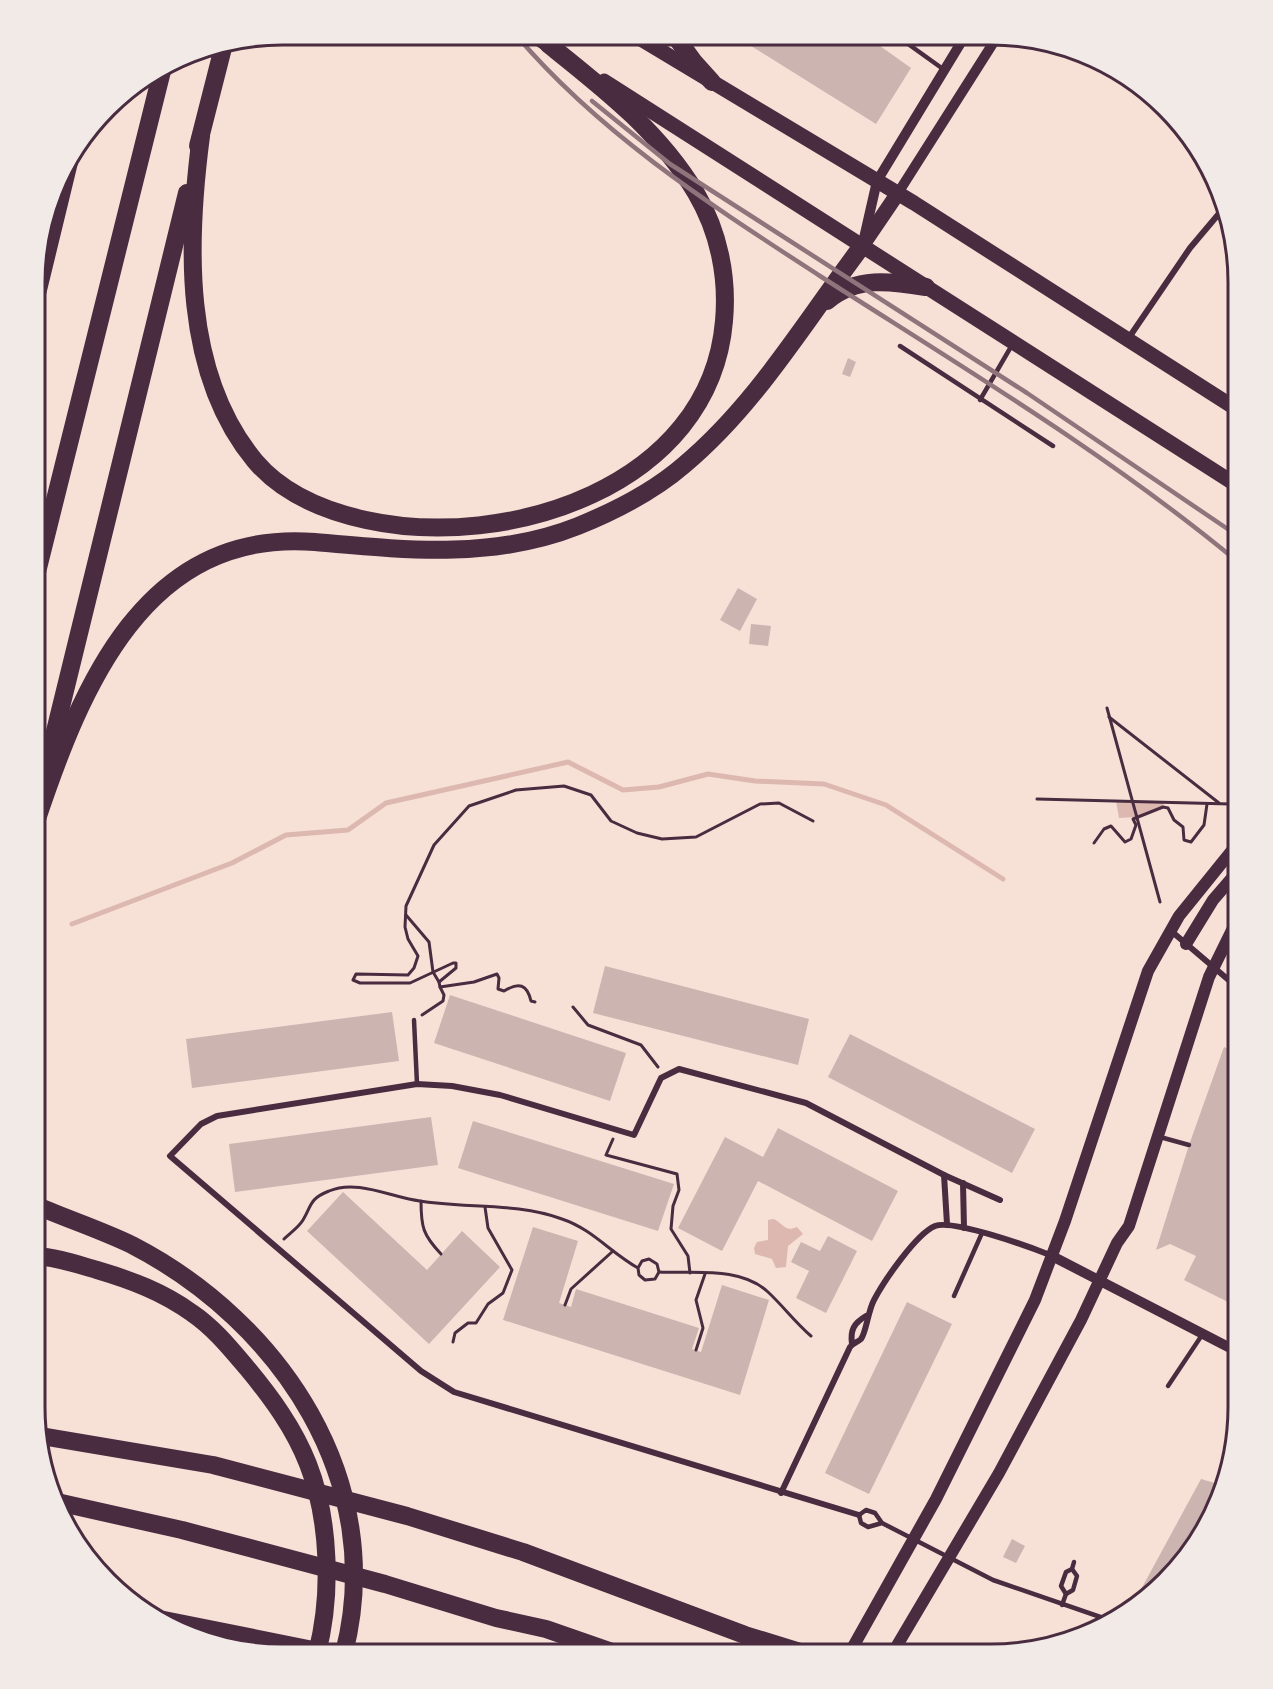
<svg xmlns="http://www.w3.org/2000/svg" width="1273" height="1689" font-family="'Sofia Sans Condensed',sans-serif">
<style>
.water{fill:#dcb8b0}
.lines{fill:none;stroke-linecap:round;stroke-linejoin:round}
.stream{stroke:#dcb8b0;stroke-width:5}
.building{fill:#ccb4b1}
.path{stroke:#4a2c40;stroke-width:3}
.service{stroke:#4a2c40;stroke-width:4.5}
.minor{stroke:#4a2c40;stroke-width:6}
.tertiary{stroke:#4a2c40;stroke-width:10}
.secondary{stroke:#4a2c40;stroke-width:12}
.primary{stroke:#4a2c40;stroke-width:15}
.motorway{stroke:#4a2c40;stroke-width:18}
.rail{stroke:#8f747c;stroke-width:4.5}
.rim{fill:none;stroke:#4a2c40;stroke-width:3}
</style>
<rect width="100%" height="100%" fill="#f7e1d7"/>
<g class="water">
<polygon points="1116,801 1164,802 1163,807 1136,817 1119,818"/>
<path d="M773,1219c10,3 11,14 24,8l6,7 -15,12 -2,21 -10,1 -4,-9 -17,-5 -1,-6 3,-6 11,-2v-20z"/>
</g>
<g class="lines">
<polyline class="stream" points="72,924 232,863 286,835 348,830 386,803 568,762 623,790 659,787 708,774 755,781 824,784 886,805 1003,879"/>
</g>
<g class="building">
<polygon points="735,36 866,36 911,68 876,124"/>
<polygon points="848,358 856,362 850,377 842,374"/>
<polygon points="738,588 757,599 740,631 720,620"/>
<polygon points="751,624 771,626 768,646 749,644"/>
<polygon points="605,966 809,1019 798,1065 593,1013"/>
<polygon points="450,995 626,1053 610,1101 434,1043"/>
<polygon points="392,1012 399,1061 192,1088 186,1039"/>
<polygon points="850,1034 1035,1129 1012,1173 828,1077"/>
<polygon points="1224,1047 1238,1053 1238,1307 1184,1280 1196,1256 1170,1244 1156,1250 1189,1145"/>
<polygon points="431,1117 438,1165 235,1192 229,1144"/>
<polygon points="473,1121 674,1184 658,1231 458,1168"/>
<polygon points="778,1128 898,1191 872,1241 758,1181 722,1251 678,1228 725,1137 763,1157"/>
<polygon points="343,1192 427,1270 462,1231 500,1267 429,1344 307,1231"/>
<polygon points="533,1227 578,1241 559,1303 571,1307 576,1289 699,1328 692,1349 701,1352 722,1285 769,1300 740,1395 503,1320"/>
<polygon points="828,1236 857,1251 826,1313 796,1298 809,1271 791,1262 801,1242 820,1251"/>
<polygon points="907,1302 952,1324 869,1494 825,1473"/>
<polygon points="1201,1479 1225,1486 1197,1545 1155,1593 1132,1606"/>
<polygon points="1012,1539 1025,1546 1016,1563 1003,1557"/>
</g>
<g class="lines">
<g class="path">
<polyline points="1107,708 1160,902"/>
<polyline points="1109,717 1219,803"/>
<polyline points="1037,799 1230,804"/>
<polyline points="1094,843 1104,829 1111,826 1125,842 1131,839 1136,825 1133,819 1163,807 1168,808 1174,820 1183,827 1184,840 1191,842 1204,825 1207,804"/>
<polyline points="406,915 429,942 433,972 439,982"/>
<path d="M535,1002l-4,-1c-4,-17 -12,-19 -27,-10l-6,-2 1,-11 -2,-4 -23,8 -34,5 -1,-5 17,-14v-5h-3l-43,20h-50l-7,-3 3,-6 52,1 6,-7 4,-12 -10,-17 -3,-12 1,-21 28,-61 35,-39 47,-16 48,-4 27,9 20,26 26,12 25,6 34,-2 64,-33 19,-1 34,18"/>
<polyline points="573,1007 588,1025 641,1045 658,1067"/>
<polyline points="422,1015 443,1001 444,995 440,987"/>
<polyline points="613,1139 606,1155 677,1174 679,1190 673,1206 671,1229 688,1256 690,1273"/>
<path d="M421,1201c0,26 2,34 20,53"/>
<path d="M284,1239c6,-6 15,-12 19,-19 9,-15 6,-21 26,-29 25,-11 56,3 80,8 51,11 104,2 153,20 30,10 49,34 76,49l1,7 6,5 10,-1 4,-7 -2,-8 -8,-5 -7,2 -4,7"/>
<path d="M659,1272c35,2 81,-6 109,20 15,14 27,30 43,44"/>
<polyline points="565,1305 571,1289 613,1251"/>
<polyline points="453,1342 455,1333 468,1323 476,1323 488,1304 503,1293 512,1270 488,1228 485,1207"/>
<polyline points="696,1350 703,1328 696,1300 705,1274"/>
</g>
<g class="service">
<polyline points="897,36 943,69"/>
<polyline points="900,346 1053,446"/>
<polyline points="980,400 1012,345"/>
<polyline points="414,1020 417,1084"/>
<polyline points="1160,1137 1189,1145"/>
<polyline points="954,1296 982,1233"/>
<polyline points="1168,1386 1202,1335"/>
<polyline points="882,1523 868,1527 861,1523 859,1515 866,1510 875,1513 882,1523 993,1580 1112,1621"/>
<polyline points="1066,1594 1061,1586 1066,1572 1072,1569"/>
<polyline points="1062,1605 1066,1594 1073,1590 1077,1576 1072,1569 1074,1562"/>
</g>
<g class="minor">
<polyline points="1128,339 1190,248 1222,210"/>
<polyline points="1170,930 1238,988"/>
<polyline points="944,1175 947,1224"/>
<polyline points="963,1183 964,1228"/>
<path d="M852,1344c-2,-14 2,-21 14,-28"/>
<path d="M781,1493l69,-146c3,-4 8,-5 11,-8 5,-6 7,-28 13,-39 10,-19 42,-66 61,-74 18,-7 95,21 115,29"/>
<polyline points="859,1515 454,1392 421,1371 170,1156 201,1124 217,1116 417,1084 452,1086 500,1095 634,1135 661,1078 679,1069 806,1103 944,1175 1000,1200"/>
</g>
<g class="tertiary">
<polyline points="898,193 997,37"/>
<polyline points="864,238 877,181 965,36"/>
<polyline points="1050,1255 1238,1352"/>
</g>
<g class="secondary">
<polyline points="1186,944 1213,900 1238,871"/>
<polyline points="849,1654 936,1499 1035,1300 1065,1221 1148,971 1179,916 1238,843"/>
<polyline points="892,1654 999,1473 1081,1320 1117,1243 1129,1226 1209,977 1238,918"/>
</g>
<g class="primary">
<polyline points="533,35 556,50"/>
<polyline points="636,36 914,203 1238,410"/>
<polyline points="604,81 1238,486"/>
<polyline points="862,246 898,193"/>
</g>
<g class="motorway">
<polyline points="675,36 694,62 712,82"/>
<path d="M201,136c-14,106 -19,237 54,325 27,32 70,50 111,59 140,31 344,-33 358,-199 4,-44 -5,-89 -28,-128 -37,-62 -93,-105 -148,-149"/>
<polyline points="198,146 224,44"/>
<polyline points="37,294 71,154"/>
<path d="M827,301c30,-25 63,-20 99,-14"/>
<polyline points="36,576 162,71"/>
<polyline points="47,764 187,193"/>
<path d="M36,822c45,-135 109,-294 279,-280 89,8 178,18 263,-16 37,-15 76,-35 106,-61 72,-60 122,-145 178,-219"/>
<path d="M35,1205c32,14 66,25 97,40 149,77 256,237 212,408"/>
<path d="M35,1256c21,1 41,8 62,14 34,10 66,22 95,43 22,15 38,35 55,55 24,29 47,60 61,96 22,56 24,131 9,189"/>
<polyline points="41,1436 213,1465 407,1516 523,1552 745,1635 807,1654"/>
<polyline points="57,1502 182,1530 385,1584 496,1618 546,1629 615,1653"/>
<polyline points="164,1620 328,1653"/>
</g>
<g class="rail">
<path d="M516,35c85,100 195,170 304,241 142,91 288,178 418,286"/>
<polyline points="592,101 670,164 1027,393 1238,536"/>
</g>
</g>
<path d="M0 0H1273V1689H0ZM282 45H991A237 237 0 0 1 1228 282V1407A237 237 0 0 1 991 1644H282A237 237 0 0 1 45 1407V282A237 237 0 0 1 282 45Z" fill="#f1eae7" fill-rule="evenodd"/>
<path class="rim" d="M282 45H991A237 237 0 0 1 1228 282V1407A237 237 0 0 1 991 1644H282A237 237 0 0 1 45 1407V282A237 237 0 0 1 282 45Z"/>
</svg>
